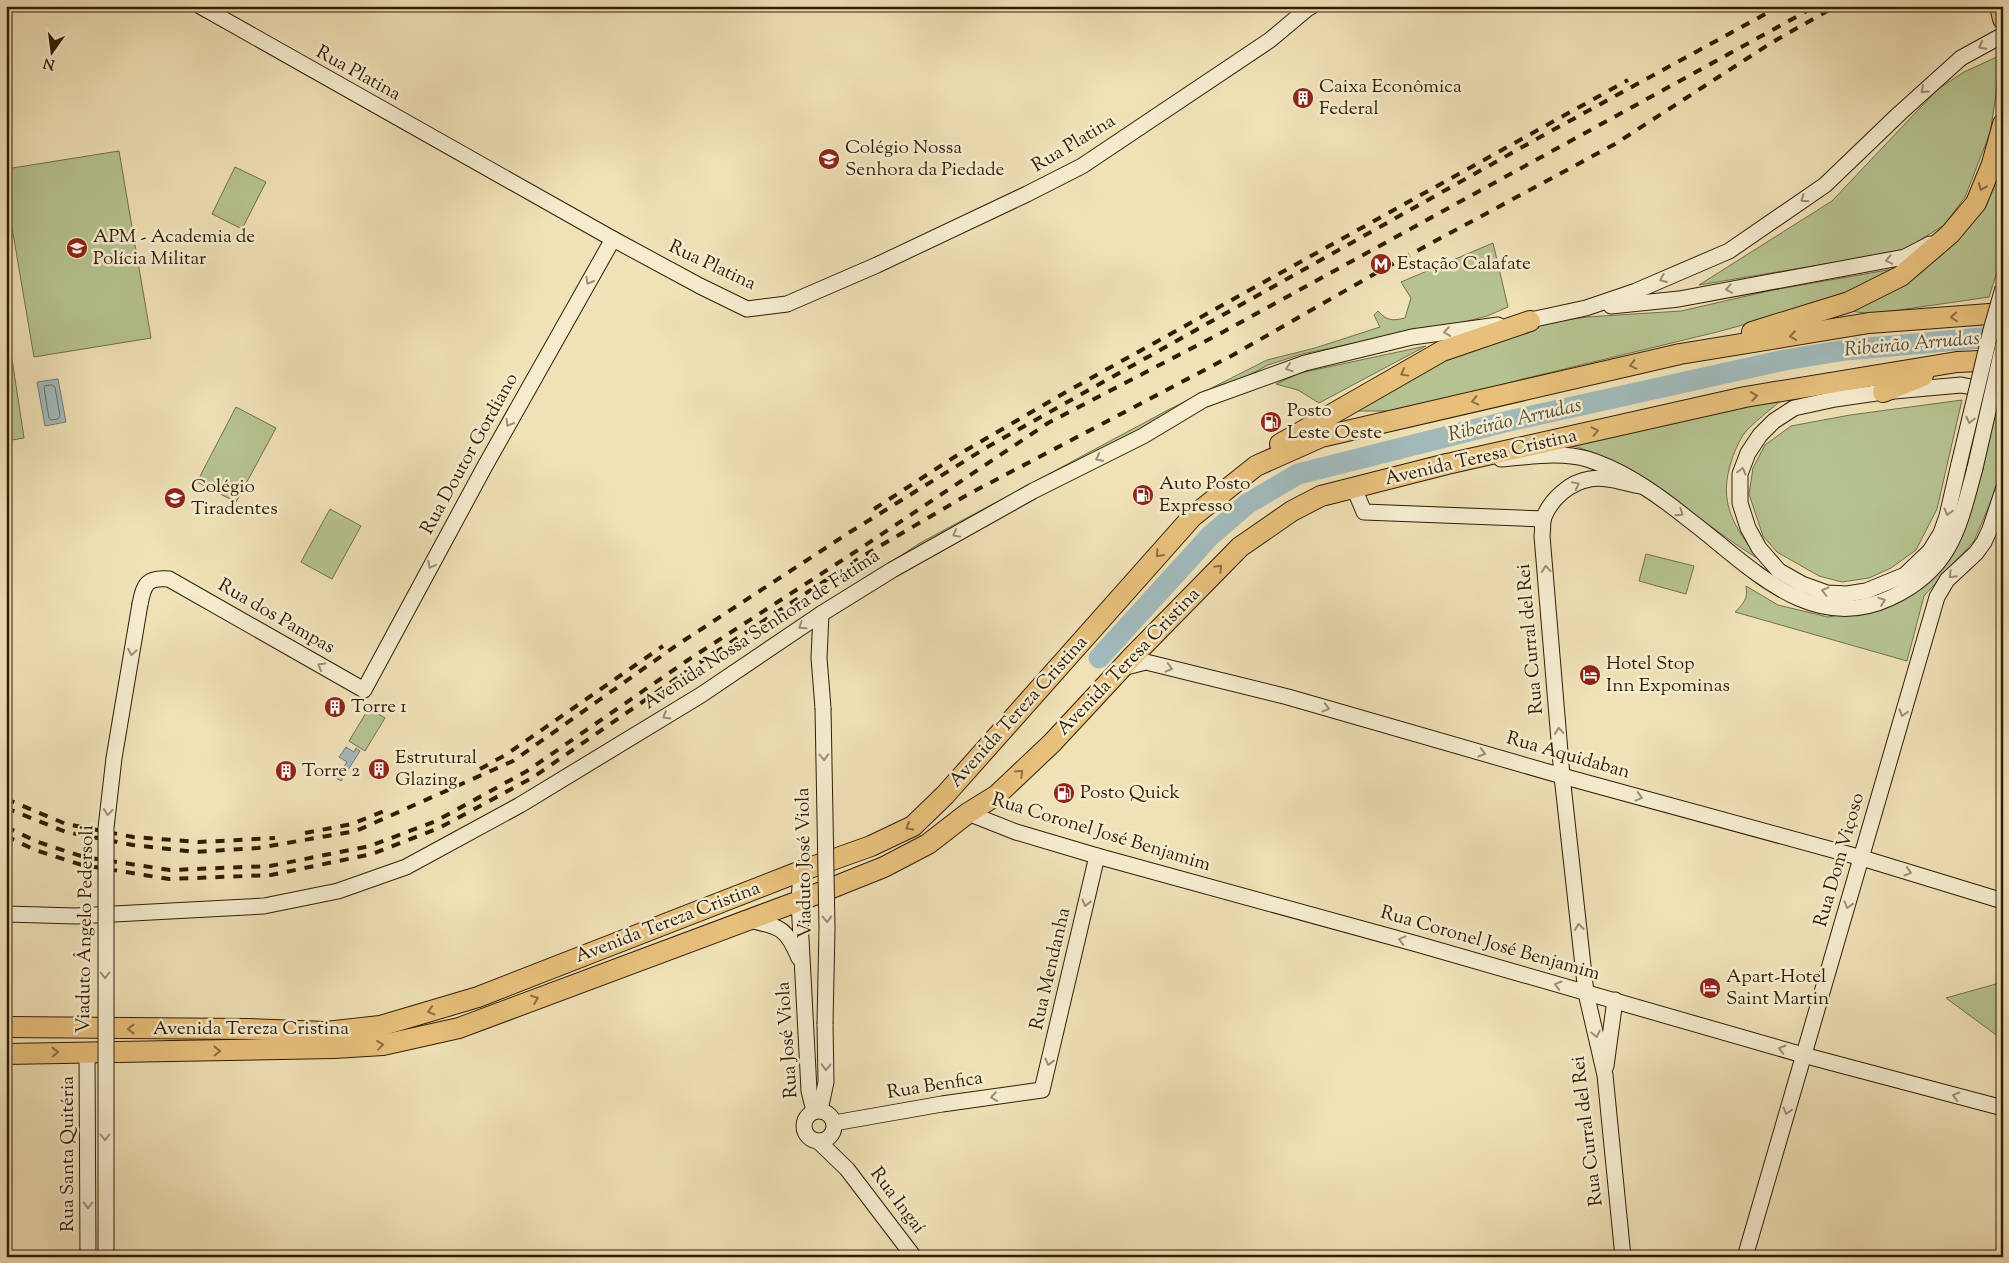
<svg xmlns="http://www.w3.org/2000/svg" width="2009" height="1263" font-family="'Sorts Mill Goudy',serif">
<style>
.green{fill:#b6c391;stroke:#73704a}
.water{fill:#a1babb;stroke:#747b72}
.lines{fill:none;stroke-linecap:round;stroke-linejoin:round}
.shore{stroke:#686c60;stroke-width:1}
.river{stroke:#a1babb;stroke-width:21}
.secondary-casing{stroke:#301d04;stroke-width:17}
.highway-casing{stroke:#301d04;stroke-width:22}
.secondary{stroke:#f5ecd0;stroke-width:15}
.highway{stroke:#e8c07c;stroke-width:20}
.rail{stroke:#301d04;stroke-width:4;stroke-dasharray:9 9;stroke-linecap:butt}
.secondary-bridge-casing{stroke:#301d04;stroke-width:17;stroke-linecap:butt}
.secondary-bridge{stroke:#f5ecd0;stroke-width:15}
.oneway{stroke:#9c8f74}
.oneway2{stroke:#8c6e40}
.labels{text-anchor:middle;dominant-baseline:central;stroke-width:5;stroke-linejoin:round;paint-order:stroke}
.street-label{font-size:19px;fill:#301d04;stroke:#f5ecd0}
.poi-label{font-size:19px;fill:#301d04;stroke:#f5ecd0;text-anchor:start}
.water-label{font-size:20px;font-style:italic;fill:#524c3b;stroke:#f5ecd0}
</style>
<rect width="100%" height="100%" fill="#f0e1b7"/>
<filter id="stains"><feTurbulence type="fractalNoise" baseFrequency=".004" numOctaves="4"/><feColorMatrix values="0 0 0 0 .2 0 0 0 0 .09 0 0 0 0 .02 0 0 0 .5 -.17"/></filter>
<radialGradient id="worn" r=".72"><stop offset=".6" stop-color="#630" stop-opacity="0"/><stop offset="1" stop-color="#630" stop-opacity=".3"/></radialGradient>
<g class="green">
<polygon points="1999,56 1996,95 1990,133 1965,197 1944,225 1903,251 1699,285 1832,201 1938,89 1964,72"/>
<polygon points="119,151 151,338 34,357 6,192 6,169"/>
<polygon points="2003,153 2003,253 1989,297 1872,314 1850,311 1901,287 1956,237"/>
<polygon points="235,167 266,182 242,229 212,214"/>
<path d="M1493,243l15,64 -21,9 -49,13 -44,6 -92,19 -34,11 -138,72 -332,186 122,-80 248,-133 99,-50 48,-12 65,-21 -6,-12 4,-4c9,10 15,10 27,7l6,-20 -10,-16z"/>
<polygon points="1899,268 1846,297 1717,332 1523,379 1408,411 1350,411 1443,356 1530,325 1587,317 1681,311 1773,290"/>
<polygon points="1426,346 1319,403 1298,390 1276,384 1300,373"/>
<polygon points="12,359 24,438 6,441 6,360"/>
<path d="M1996,398l7,7v59l-8,28 -21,49 -50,55 -17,65 -172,-49c9,-9 13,-13 11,-26l32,19 50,12 41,-7 77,-58z"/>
<path d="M1783,399c-12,10 -24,19 -35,30 -7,7 -13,21 -16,30 -15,44 2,68 28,101 -62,-38 -115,-92 -186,-114l1,-4z"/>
<polygon points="1962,400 1937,509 1916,550 1891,568 1869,578 1842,582 1819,576 1777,552 1763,536 1749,494 1753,468 1765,445 1791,426 1850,415"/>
<polygon points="236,407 276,428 236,502 197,482"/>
<polygon points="330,509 361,526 332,579 301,562"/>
<polygon points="1646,554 1694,566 1686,594 1639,581"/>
<polygon points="369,708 385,718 365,751 349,741"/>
<polygon points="2003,982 2003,1040 1946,998"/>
</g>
<g class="water">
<polygon points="58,379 66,422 45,426 37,382"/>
<polygon points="346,747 354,752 356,748 360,751 341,781 336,778 347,762 339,757"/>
</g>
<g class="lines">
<polygon class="shore" points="52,385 55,387 60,416 58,419 51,420 49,418 44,388 45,386"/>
<polyline class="river" points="1099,658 1210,536 1247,504 1298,474 1509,421 1785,360 1846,350 2003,336"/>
<g class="secondary-casing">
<g id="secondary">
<polyline points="200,6 613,239 700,286 747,309 787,304 877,265 1027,194 1082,166 1270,40 1307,9 1312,6"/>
<polyline points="1611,306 1679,299 1905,257 1930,244"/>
<polyline points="1521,322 1586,308 1636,291 1729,251 1825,185 1900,113 1961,58 2003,35"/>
<path d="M1501,459c28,-2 58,-8 86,0 34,10 74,38 101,60 58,43 121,117 202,79 61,-28 69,-70 85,-130"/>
<polyline points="1959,464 1947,516 1941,533 1930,551 1905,575 1866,591 1847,594 1827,593 1802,584 1779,571 1759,548 1748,528 1740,503 1740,474 1748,453 1760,435 1774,421 1794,408 1835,399 1883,392 1961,385 2003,393"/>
<polyline points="1354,488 1364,512 1543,519"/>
<path d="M140,604c4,-20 7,-27 29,-25l195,111 121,-224 128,-227"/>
<polyline points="821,614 819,658 823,708"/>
<polyline points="1122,668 1146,662 1288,697 1562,776 1862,858 2003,901"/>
<polyline points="968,813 1016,832 1097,856 1417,944 1803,1055 2003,1108"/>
<polyline points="801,871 799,901 808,1071 809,1091 814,1111"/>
<polyline points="6,914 76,916 264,906 338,891 406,867 520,805 701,695 821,614 892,570 1033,491 1143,436 1203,400 1305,363 1412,337 1498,325"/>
<path d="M749,920c31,7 37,7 50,38"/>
<polyline points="87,1051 88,1257"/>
<polyline points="1606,1066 1615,1000"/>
<polyline points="820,1110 826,1082 825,1024"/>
<circle cx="819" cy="1126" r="15"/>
<polyline points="834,1123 942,1104 1042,1090 1097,856"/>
<polyline points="818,1141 847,1169 914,1257"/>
<path d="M1623,1257l-18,-182 -19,-82 -24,-217 -20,-240c1,-6 0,-13 2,-19 7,-18 26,-35 46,-38 16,-3 34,4 50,7"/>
<polyline points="1745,1257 1937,597 1947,580 1976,553 1984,542 1990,529 2003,490"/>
</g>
</g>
<g class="highway-casing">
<g id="highway">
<polyline points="2000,6 2003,19"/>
<polyline points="1752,332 1849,302 1901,276 1950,234 1976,203 1992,164 2003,124"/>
<polyline points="1883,392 1923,376"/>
<polyline points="1280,444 1442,351 1530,321"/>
<polyline points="6,1027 247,1029 326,1032 380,1026 478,997 801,871 871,846 913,826 945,795 1192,517 1256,466 1321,437 1680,354 1869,323 2003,313"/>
<polyline points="6,1054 334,1048 383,1045 459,1028 799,901 884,867 928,844 968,813 997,795 1052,743 1131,658 1240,547 1292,511 1321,496 1447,464 1745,397 1957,362 2003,360"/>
</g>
</g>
<use href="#secondary" class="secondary"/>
<use href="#highway" class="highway"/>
<g class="rail">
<polyline points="874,509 956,456 1066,392 1628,80"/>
<polyline points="480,769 507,754 663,646"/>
<polyline points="6,799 66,824 133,837 199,842 275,838"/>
<polyline points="6,808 66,832 133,845 195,852 258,848 356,831 513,761 677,645 850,532 989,446 1542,136 1780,6"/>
<polyline points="6,827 38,842 84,857 170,870 270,866 370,846 436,821 527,771 688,660 858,550 1048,423 1223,332 1816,6"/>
<polyline points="305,833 352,824 384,811"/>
<polyline points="6,836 35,850 82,865 169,879 271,875 372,854 439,828 532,778 693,667 863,556 967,495 1233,355 1376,273 1615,144 1771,43 1836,6"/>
</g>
<g class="secondary-bridge-casing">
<g id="secondary-bridge">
<polyline points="1959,464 1991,330 2003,288"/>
<polyline points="1975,468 2003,346"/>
<polyline points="823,708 827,928 825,1024"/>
<polyline points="106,1257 106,828 114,758 140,604"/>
</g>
</g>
<use href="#secondary-bridge" class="secondary-bridge"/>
</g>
<defs><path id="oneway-chevron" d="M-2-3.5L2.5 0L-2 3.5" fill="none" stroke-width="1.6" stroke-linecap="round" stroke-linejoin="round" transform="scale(1.25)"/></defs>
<g class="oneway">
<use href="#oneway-chevron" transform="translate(1982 46) rotate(152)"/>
<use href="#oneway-chevron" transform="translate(1924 90) rotate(138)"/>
<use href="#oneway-chevron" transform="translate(1804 199) rotate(145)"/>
<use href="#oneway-chevron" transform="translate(1889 260) rotate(169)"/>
<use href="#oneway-chevron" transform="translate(1663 279) rotate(157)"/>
<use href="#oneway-chevron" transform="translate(589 281) rotate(120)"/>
<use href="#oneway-chevron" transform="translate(1729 289) rotate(169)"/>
<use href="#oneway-chevron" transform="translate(1447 332) rotate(172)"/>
<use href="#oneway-chevron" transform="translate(1289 368) rotate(161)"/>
<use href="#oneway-chevron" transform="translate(1970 420) rotate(103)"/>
<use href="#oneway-chevron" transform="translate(509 423) rotate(120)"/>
<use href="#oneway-chevron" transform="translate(1099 458) rotate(153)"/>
<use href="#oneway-chevron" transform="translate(1742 471) rotate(-75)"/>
<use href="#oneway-chevron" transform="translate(1576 485) rotate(-26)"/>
<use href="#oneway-chevron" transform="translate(1948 512) rotate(105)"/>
<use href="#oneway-chevron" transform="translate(1680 513) rotate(34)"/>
<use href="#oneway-chevron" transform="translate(956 534) rotate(151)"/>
<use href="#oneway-chevron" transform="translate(431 565) rotate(118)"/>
<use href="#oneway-chevron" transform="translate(1546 569) rotate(-95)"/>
<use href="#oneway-chevron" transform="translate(1952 575) rotate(135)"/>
<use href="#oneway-chevron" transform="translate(1825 591) rotate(-166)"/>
<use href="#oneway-chevron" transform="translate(1882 601) rotate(-19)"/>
<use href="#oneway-chevron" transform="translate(802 626) rotate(146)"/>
<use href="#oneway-chevron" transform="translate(132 652) rotate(100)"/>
<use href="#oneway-chevron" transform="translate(321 666) rotate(-150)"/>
<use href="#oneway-chevron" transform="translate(1169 668) rotate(14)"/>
<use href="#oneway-chevron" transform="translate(1326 708) rotate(16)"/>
<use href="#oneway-chevron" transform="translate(1903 713) rotate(106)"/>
<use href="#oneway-chevron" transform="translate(666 716) rotate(149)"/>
<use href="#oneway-chevron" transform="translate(1559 731) rotate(-95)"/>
<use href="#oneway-chevron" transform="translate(1482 753) rotate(16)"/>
<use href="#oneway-chevron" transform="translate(824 757) rotate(89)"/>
<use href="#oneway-chevron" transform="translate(1639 797) rotate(15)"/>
<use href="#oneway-chevron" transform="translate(108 812) rotate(95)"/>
<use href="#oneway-chevron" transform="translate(1908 872) rotate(17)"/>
<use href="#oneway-chevron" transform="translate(1086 903) rotate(103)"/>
<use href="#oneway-chevron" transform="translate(1848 905) rotate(107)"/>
<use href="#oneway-chevron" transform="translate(827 919) rotate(89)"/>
<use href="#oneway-chevron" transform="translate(1579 927) rotate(-96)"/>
<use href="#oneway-chevron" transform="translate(1402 940) rotate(-165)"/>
<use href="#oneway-chevron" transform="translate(105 975) rotate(90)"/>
<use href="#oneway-chevron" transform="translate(1558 985) rotate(-164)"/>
<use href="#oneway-chevron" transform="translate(1596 1034) rotate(77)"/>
<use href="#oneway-chevron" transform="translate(1782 1049) rotate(-164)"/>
<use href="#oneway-chevron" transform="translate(1049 1062) rotate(104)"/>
<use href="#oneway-chevron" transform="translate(826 1067) rotate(91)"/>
<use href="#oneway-chevron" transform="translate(1956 1096) rotate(-165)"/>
<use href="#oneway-chevron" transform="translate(994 1097) rotate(172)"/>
<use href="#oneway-chevron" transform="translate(1787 1111) rotate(106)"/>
<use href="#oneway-chevron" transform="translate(105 1137) rotate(90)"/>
<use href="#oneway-chevron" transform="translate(88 1205) rotate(90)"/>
</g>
<g class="oneway2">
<use href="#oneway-chevron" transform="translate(1982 187) rotate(112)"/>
<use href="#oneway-chevron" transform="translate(1954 317) rotate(175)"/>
<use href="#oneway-chevron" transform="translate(1793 336) rotate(171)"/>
<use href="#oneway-chevron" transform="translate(1633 365) rotate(167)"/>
<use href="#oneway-chevron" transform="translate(1404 373) rotate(151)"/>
<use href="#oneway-chevron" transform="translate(1754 396) rotate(-9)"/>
<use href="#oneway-chevron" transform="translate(1475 401) rotate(167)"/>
<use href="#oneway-chevron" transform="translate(1595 431) rotate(-13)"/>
<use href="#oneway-chevron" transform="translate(1159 554) rotate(132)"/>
<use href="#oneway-chevron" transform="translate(1219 568) rotate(-45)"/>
<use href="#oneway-chevron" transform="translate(1020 773) rotate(-44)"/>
<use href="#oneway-chevron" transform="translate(909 827) rotate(150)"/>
<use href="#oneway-chevron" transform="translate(535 999) rotate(-21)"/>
<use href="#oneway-chevron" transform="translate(431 1011) rotate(163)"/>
<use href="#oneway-chevron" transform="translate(131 1029) rotate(-180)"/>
<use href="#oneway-chevron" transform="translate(380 1045) rotate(-7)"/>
<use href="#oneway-chevron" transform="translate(217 1051) rotate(-1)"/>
<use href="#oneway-chevron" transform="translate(55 1052) rotate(-2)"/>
</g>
<defs>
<g id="building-disc" transform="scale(1.125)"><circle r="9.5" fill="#8f2418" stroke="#f5ecd0"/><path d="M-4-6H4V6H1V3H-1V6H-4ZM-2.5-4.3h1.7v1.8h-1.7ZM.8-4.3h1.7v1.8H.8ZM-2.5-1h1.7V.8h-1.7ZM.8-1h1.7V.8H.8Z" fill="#fff"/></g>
<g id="school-disc" transform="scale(1.125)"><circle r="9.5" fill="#8f2418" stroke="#f5ecd0"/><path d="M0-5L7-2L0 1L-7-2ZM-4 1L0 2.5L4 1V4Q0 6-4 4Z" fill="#fff"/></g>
<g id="metro-disc" transform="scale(1.125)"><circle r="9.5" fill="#8f2418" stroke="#f5ecd0"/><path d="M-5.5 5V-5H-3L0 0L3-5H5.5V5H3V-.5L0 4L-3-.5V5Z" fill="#fff"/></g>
<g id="fuel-disc" transform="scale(1.125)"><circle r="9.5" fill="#8f2418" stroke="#f5ecd0"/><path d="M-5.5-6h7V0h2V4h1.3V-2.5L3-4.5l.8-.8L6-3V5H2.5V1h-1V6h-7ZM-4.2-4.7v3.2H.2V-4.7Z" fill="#fff"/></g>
<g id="hotel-disc" transform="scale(1.125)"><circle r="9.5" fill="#8f2418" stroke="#f5ecd0"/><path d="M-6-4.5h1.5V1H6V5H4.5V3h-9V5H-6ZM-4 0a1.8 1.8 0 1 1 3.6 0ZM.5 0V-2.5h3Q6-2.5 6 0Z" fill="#fff"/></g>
</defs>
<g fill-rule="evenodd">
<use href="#building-disc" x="1303" y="98"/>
<use href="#school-disc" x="829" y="159"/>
<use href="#school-disc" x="77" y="248"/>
<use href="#metro-disc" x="1381" y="264"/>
<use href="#fuel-disc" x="1271" y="422"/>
<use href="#fuel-disc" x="1143" y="495"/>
<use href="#school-disc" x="175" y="498"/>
<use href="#hotel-disc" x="1590" y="675"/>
<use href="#building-disc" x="335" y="707"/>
<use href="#building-disc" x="379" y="769"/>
<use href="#building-disc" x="286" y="771"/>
<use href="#fuel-disc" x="1064" y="793"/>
<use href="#hotel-disc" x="1710" y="988"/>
</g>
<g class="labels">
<g class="street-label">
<text transform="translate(358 74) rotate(29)">Rua Platina</text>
<text transform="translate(1074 144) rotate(-31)">Rua Platina</text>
<text transform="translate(712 266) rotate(25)">Rua Platina</text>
<text transform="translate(470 454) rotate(-61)">Rua Doutor Gordiano</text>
<text transform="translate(1481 458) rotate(-13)">Avenida Teresa Cristina</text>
<text transform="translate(276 617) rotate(30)">Rua dos Pampas</text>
<text transform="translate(762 630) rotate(-33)">Avenida Nossa Senhora de Fátima</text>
<text transform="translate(1531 639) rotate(-95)">Rua Curral del Rei</text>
<text transform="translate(1129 662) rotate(-46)">Avenida Teresa Cristina</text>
<text transform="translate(1019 712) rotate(-48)">Avenida Tereza Cristina</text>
<text transform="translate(1568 756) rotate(16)">Rua Aquidaban</text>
<text transform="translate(1101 833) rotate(17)">Rua Coronel José Benjamim</text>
<text transform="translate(1840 860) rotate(-74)">Rua Dom Viçoso</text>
<text transform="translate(805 863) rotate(-91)">Viaduto José Viola</text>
<text transform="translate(668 923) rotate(-21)">Avenida Tereza Cristina</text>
<text transform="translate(86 929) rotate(-89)">Viaduto Ângelo Pedersoli</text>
<text transform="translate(1490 944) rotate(16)">Rua Coronel José Benjamim</text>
<text transform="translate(1051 969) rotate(-77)">Rua Mendanha</text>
<text x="251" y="1029">Avenida Tereza Cristina</text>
<text transform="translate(788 1040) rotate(-94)">Rua José Viola</text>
<text transform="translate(935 1086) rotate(-9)">Rua Benfica</text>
<text transform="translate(1588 1131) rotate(-97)">Rua Curral del Rei</text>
<text transform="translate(68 1154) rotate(-90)">Rua Santa Quitéria</text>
<text transform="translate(897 1201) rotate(53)">Rua Ingaí</text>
</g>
<g class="poi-label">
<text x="1319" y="87">Caixa Econômica<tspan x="1319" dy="22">Federal</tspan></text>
<text x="845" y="148">Colégio Nossa<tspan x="845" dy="22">Senhora da Piedade</tspan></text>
<text x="93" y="237">APM - Academia de<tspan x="93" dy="22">Polícia Militar</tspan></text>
<text x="1397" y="264">Estação Calafate</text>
<text x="1287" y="411">Posto<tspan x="1287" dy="22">Leste Oeste</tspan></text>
<text x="1159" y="484">Auto Posto<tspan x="1159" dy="22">Expresso</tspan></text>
<text x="191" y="487">Colégio<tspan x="191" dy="22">Tiradentes</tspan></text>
<text x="1606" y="664">Hotel Stop<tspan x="1606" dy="22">Inn Expominas</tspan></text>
<text x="351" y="707">Torre 1</text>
<text x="395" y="758">Estrutural<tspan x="395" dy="22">Glazing</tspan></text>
<text x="302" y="771">Torre 2</text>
<text x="1080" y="793">Posto Quick</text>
<text x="1726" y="977">Apart-Hotel<tspan x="1726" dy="22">Saint Martin</tspan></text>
</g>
<g class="water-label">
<text transform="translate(1912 345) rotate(-5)">Ribeirão Arrudas</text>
<text transform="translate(1515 421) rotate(-13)">Ribeirão Arrudas</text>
</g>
</g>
<rect width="2009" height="1263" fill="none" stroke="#f0e1b7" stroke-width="25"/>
<rect x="8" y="8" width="1994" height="1248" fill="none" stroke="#301d04" stroke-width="2.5"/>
<rect x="12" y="12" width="1984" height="1238" fill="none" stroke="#301d04"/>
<g transform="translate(52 52) rotate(194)" stroke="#f5ecd0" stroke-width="4" paint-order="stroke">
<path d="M0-4L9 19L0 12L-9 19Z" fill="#301d04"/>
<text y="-8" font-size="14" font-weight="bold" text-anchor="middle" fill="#301d04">N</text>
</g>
<rect width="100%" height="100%" filter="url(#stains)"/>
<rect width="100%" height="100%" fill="url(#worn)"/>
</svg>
